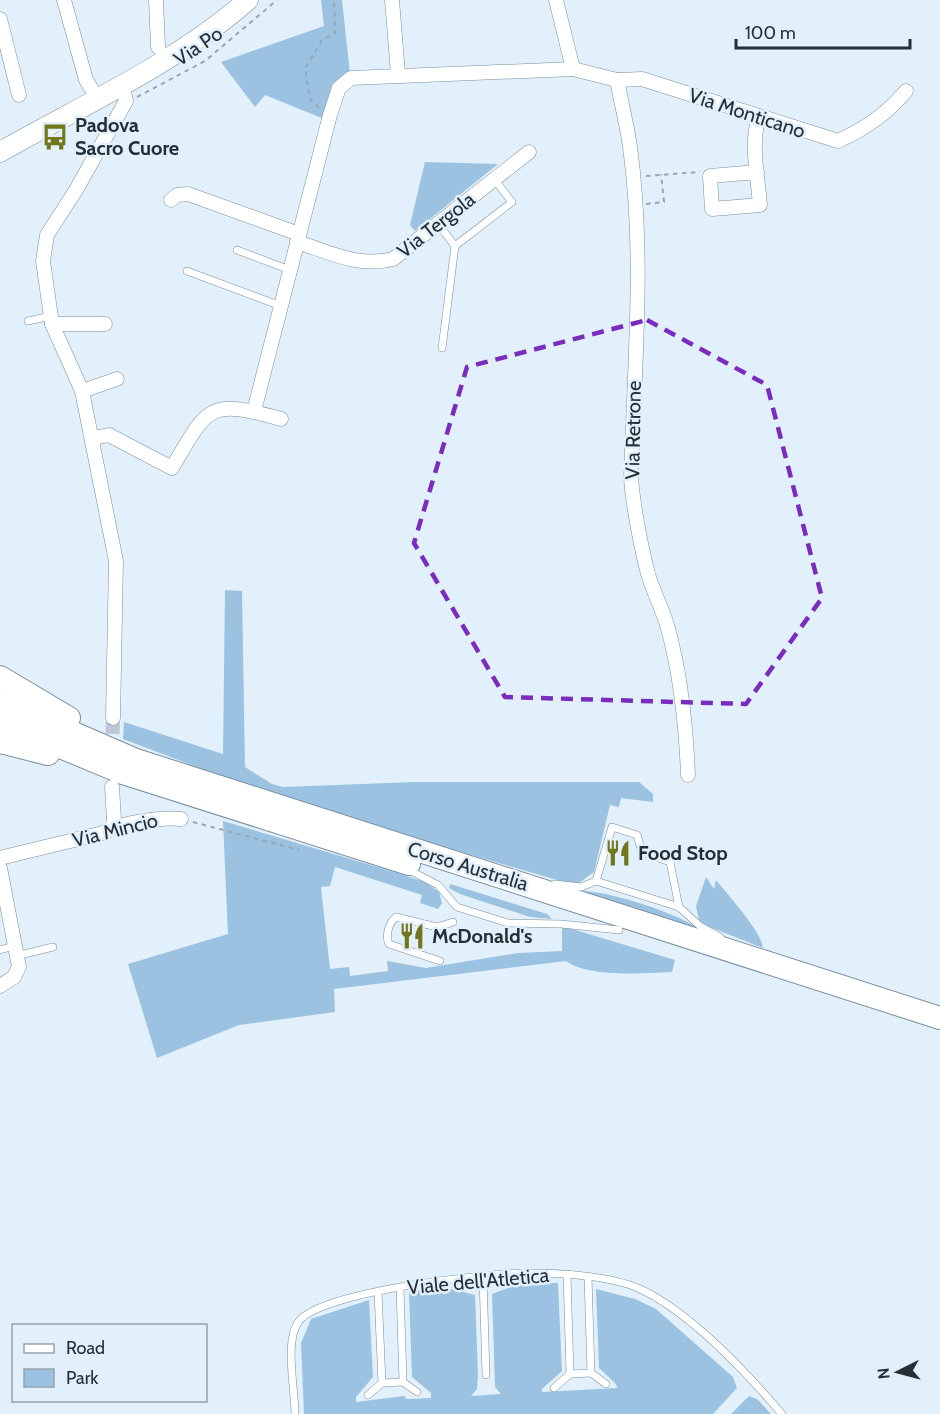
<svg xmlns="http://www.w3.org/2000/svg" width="940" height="1414" font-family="Cabin,sans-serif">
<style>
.green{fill:#9bc3e1}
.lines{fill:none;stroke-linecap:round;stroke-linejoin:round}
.minor-tunnel{stroke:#bcc9d4;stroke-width:14;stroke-dasharray:14 7;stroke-linecap:butt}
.service-casing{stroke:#778e9f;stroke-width:8}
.minor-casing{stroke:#778e9f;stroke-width:15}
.secondary-casing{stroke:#778e9f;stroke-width:21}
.trunk-casing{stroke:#778e9f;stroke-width:24}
.path{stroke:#9aa6b0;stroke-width:2;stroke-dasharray:4.5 4.5;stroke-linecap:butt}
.service{stroke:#fff;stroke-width:7}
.minor{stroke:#fff;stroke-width:14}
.secondary{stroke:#fff;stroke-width:20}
.trunk{stroke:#fff;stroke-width:22}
.marked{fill:none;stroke:#7b2cbf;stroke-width:4.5;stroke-dasharray:12 8;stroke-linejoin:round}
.labels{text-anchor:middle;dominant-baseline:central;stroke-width:5;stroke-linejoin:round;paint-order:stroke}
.street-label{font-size:20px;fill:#262f36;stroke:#e1f0fb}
.poi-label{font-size:20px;font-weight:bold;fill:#262f36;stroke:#e1f0fb;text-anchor:start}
</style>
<rect width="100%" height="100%" fill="#e1f0fb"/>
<g class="green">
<polygon points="321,0 342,0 350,74 345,74 332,84 324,119 265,95 255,107 221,62 324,26"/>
<polygon points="425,162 498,164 415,231 410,225"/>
<polygon points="225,590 242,591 245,767 272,784 283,787 414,782 639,782 653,794 653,802 621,798 619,807 610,805 594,872 579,883 564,882 289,802 123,739 124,722 223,754"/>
<path d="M223,821l171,51 31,10 14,10 3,11 -4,6 -18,-6 2,-8 -87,-28 -5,19 -9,1 9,82 19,-2 1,9 38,-5 -1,-10 39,7 92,-15 44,-2v-25l113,34 -3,12c-29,1 -82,6 -106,-11l-232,28 1,23 -96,13 -82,33 -29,-94 100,-30z"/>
<path d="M706,877l8,12 2,-9c11,14 46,52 47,68l-56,-22 -8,-6 -3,-14z"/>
<polygon points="450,884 547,914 552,919 530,917 460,894 449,888"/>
<path d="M579,891c27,-1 95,21 117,36l-1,2z"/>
<polygon points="521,1283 558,1283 562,1371 542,1389 542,1392 617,1388 616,1384 599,1368 596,1289 635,1299 656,1309 733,1377 737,1388 713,1414 304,1414 301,1343 311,1319 369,1300 373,1377 356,1397 356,1402 404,1396 407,1399 431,1398 431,1393 412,1377 409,1292 443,1287 475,1295 478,1376 477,1389 471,1396 501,1394 495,1387 492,1294"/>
<polygon points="749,1396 757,1399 771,1414 731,1414"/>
</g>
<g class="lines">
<polyline class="minor-tunnel" points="112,755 113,718"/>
<g class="service-casing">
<g id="service">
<polyline points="438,224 455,246 512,202 494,179"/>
<polyline points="237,250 290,270"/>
<polyline points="187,271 281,306"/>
<polyline points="28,321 51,316"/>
<polyline points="442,348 455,246"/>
<polyline points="409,870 438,885 457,907 508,923 561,924 619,930"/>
<polyline points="596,881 612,827 637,835 642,852 670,862 679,907"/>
<polyline points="555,884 581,887 596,881 679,907 700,926 720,937"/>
<polyline points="0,950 14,946"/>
<polyline points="16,956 53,947"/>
<path d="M440,961l-51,-17c-4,-8 0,-22 7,-27l41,10 16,-5"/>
<polyline points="483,1277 486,1375"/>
<polyline points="588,1277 591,1373 606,1384"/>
<polyline points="400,1288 403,1382 417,1392"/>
<polyline points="570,1374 591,1373"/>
<polyline points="382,1383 403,1382"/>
<polyline points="554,1388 570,1374 567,1274"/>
<polyline points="368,1395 382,1383 378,1292"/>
<path d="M295,1414c0,-25 -11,-74 4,-93 24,-30 192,-49 233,-48 30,0 80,3 108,16 50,23 106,83 142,125"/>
</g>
</g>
<g class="minor-casing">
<g id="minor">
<polyline points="64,0 86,80 91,88"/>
<polyline points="156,0 158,47"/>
<polyline points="392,0 398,74"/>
<polyline points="556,0 573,69"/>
<polyline points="0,19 19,95"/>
<path d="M617,80c4,22 10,45 13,67 15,109 4,222 1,332 3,32 9,63 17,95 5,17 14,34 19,51 14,49 19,100 21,150"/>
<path d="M757,172l-47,4 2,33 48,-4c-2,-28 -10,-61 -1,-88"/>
<polyline points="171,200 177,195 188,194 299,234"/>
<path d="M297,242c32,10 62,26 96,17l136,-107"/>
<polyline points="52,324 105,324"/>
<polyline points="82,391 117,379"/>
<path d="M254,411l76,-296 9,-27 12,-10 222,-9 44,11 25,-1 196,62c27,-12 49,-27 68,-50"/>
<path d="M94,438l15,-3 63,33c36,-61 35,-70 109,-49"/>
<polyline points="113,718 116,561 82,391 52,324 43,261 47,235 76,190 126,101 122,84"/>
<polyline points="112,828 114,820 112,787"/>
<path d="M0,858l103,-25c16,-10 58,-16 78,-14"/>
<polyline points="0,868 19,967 14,977 0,986"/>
</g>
</g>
<g class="secondary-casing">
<path id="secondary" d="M0,152c83,-47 176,-89 248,-152"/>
</g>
<g class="trunk-casing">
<g id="trunk">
<polyline points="0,677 69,718"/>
<polyline points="0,701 136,760 940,1018"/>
<polyline points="0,722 123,773 409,864"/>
<polyline points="0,742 48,754"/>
</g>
</g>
<g class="path">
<polyline points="137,97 205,61 277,0"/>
<polyline points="319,108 310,99 305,69 322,40 335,33 334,0"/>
<polyline points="646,176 700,172"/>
<polyline points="646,204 664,202 661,174"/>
<polyline points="193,822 299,850"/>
</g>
<use href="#service" class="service"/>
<use href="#minor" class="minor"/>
<use href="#secondary" class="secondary"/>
<use href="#trunk" class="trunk"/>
</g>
<path class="marked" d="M647,320l120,65 55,213 -76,106 -241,-7 -91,-154 53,-176z"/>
<defs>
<g id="bus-bare" transform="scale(2.07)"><path d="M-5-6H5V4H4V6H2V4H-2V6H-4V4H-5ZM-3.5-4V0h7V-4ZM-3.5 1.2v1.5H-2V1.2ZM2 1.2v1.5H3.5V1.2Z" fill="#72751b" stroke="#e1f0fb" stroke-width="2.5" paint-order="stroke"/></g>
<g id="restaurant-bare" transform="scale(2.07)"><path d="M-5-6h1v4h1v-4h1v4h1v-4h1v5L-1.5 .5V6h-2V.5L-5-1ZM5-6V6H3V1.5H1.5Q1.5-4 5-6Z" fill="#72751b" stroke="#e1f0fb" stroke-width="2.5" paint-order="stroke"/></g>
</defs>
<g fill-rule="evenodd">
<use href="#bus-bare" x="55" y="137"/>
<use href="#restaurant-bare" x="618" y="853"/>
<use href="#restaurant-bare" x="412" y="936"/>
</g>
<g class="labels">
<g class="street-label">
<text transform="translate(198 46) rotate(-34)">Via Po</text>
<text transform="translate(747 113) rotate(18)">Via Monticano</text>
<text transform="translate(436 225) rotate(-38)">Via Tergola</text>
<text transform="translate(633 430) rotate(-89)">Via Retrone</text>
<text transform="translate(115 830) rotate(-14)">Via Mincio</text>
<text transform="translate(468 866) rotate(17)">Corso Australia</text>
<text transform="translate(478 1281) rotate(-5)">Viale dell'Atletica</text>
</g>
<g class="poi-label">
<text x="75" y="125">Padova<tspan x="75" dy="23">Sacro Cuore</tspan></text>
<text x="638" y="853">Food Stop</text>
<text x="432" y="936">McDonald's</text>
</g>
</g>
<rect x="12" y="1324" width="195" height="78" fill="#e1f0fb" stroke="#96a3ac" stroke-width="1.5"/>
<rect x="24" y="1344" width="30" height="9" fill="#ffffff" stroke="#96a3ac" stroke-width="1.5"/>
<text x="66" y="1354" font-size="18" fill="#262f36">Road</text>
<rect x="24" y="1369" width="30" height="18" fill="#9bc3e1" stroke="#96a3ac" stroke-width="1.5"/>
<text x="66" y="1384" font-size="18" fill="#262f36">Park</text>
<g transform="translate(898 1372) rotate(264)" stroke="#e1f0fb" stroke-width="4.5" paint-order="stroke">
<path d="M0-4.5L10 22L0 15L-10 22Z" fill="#262f36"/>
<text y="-9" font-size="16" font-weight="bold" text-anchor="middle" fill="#262f36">N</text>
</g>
<path d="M736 39v9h174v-9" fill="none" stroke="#262f36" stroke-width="3"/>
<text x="745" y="39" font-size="18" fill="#262f36" stroke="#e1f0fb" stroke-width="4.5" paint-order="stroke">100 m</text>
</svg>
